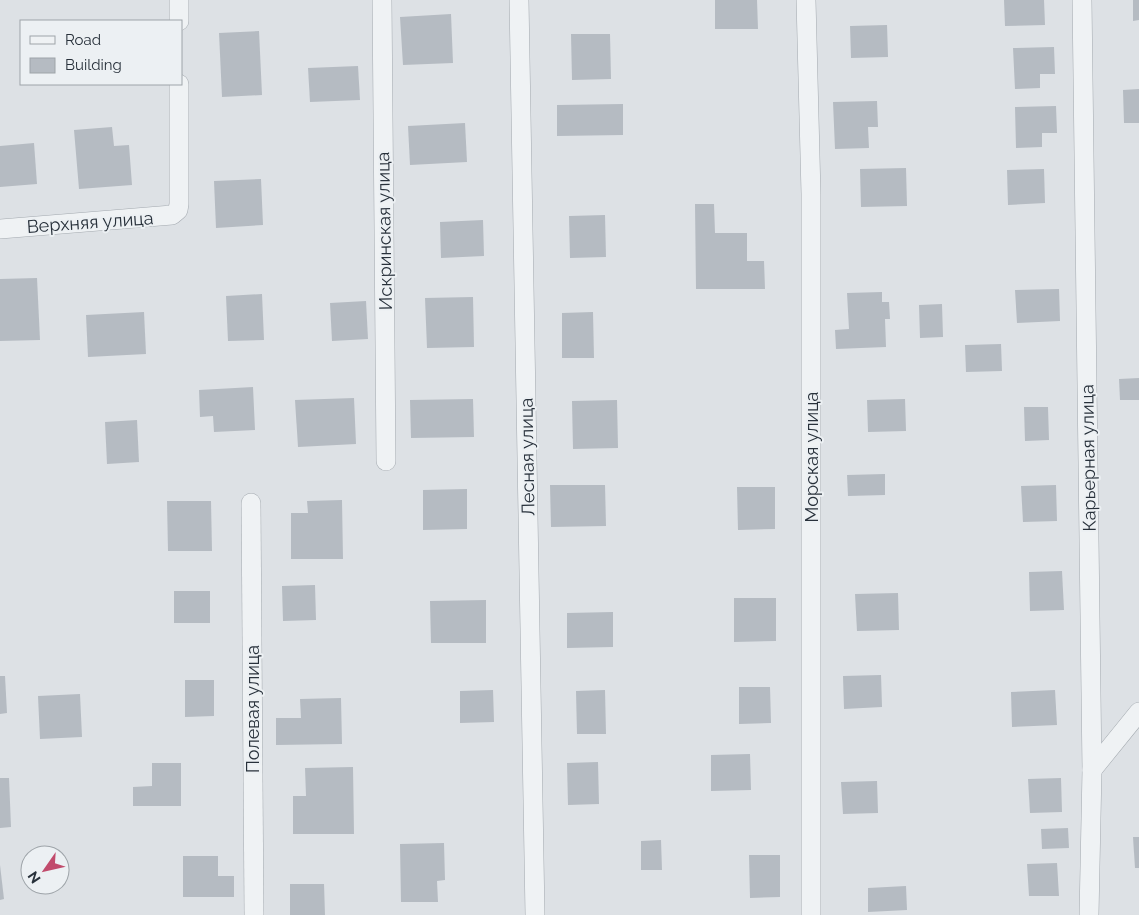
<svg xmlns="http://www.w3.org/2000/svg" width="1139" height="915" font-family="Raleway,sans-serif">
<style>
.building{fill:#b5bbc2}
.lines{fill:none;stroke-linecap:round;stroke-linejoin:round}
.street-casing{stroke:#a3a9af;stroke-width:20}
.street{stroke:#eff2f4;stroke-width:19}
.labels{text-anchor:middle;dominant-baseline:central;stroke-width:4;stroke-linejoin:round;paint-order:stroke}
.street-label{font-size:18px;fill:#28313b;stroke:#ecf0f3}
</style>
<rect width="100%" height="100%" fill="#dde1e5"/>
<g class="building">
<polygon points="715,0 757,0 758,29 715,29"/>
<polygon points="1004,0 1044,0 1045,25 1005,26"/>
<polygon points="1133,0 1139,0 1139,20 1133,21"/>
<polygon points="451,14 453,63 403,65 400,17"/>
<polygon points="887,25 888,57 851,58 850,26"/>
<polygon points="259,31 262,95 222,97 219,33"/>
<polygon points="571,34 610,34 611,79 572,80"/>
<polygon points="1054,47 1055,74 1040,74 1040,88 1015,89 1013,48"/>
<polygon points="358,66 360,100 310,102 308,68"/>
<polygon points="1139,89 1139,123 1124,123 1123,90"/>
<polygon points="877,101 878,127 868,127 869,148 835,149 833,102"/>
<polygon points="623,104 623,135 557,136 557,105"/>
<polygon points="1056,106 1057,133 1042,133 1042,147 1016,148 1015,107"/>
<polygon points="465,123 467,162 410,165 408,126"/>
<polygon points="112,127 114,146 129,145 132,185 79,189 74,130"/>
<polygon points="34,143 37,184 0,187 0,146"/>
<polygon points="906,168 907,206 861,207 860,169"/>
<polygon points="1044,169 1045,203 1008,205 1007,170"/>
<polygon points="261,179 263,225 216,228 214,181"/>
<polygon points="695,204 714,204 715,233 747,233 747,261 764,261 765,289 696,289"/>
<polygon points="605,215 606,257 570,258 569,216"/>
<polygon points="483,220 484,256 441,258 440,222"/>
<polygon points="37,278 40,340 0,341 0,279"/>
<polygon points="1059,289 1060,321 1017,323 1015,290"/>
<polygon points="882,292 882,302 889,302 890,319 885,319 886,347 836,349 835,330 849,329 847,293"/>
<polygon points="262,294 264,340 228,341 226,296"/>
<polygon points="473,297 474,347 427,348 425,298"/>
<polygon points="366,301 368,339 332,341 330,303"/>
<polygon points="942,304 943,337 920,338 919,305"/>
<polygon points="144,312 146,354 88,357 86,315"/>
<polygon points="593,312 594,358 562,358 562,313"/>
<polygon points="1001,344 1002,371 966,372 965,345"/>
<polygon points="1139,378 1139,400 1120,400 1119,379"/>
<polygon points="253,387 255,430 214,432 213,416 200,417 199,390"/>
<polygon points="354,398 356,444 298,447 295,400"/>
<polygon points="473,399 474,437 411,438 410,400"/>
<polygon points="905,399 906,431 868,432 867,400"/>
<polygon points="617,400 618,448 573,449 572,401"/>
<polygon points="1024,407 1048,407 1049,440 1025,441"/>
<polygon points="137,420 139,462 107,464 105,422"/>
<polygon points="885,474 885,495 848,496 847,475"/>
<polygon points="550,485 605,485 606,526 551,527"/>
<polygon points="1056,485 1057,521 1023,522 1021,486"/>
<polygon points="737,487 775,487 775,529 738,530"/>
<polygon points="467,489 467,529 423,530 423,490"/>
<polygon points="342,500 343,559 291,559 291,513 308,513 307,501"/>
<polygon points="167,501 211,501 212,551 168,551"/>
<polygon points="1062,571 1064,610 1030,611 1029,572"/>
<polygon points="315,585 316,620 283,621 282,586"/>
<rect x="174" y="591" width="36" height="32"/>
<polygon points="898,593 899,630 857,631 855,594"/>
<polygon points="734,598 776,598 776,641 734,642"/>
<polygon points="486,600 486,643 431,643 430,601"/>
<polygon points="613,612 613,647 567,648 567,613"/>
<polygon points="881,675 882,707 844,709 843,676"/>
<polygon points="0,676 5,676 7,713 0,714"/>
<polygon points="185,680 214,680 214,716 185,717"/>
<polygon points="739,687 770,687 771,723 739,724"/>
<polygon points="493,690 494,722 460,723 460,691"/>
<polygon points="605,690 606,734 577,734 576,691"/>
<polygon points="1055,690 1057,725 1012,727 1011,692"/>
<polygon points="80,694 82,737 40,739 38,696"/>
<polygon points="341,698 342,744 276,745 276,718 301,718 300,699"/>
<polygon points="750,754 751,790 711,791 711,755"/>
<polygon points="598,762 599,804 568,805 567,763"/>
<polygon points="152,763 181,763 181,806 133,806 133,787 152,786"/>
<polygon points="353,767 354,834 293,834 293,796 306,796 305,768"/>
<polygon points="0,778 9,778 11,827 0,828"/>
<polygon points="1061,778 1062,812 1030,813 1028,779"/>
<polygon points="877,781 878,813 843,814 841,782"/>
<polygon points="1068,828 1069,848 1042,849 1041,829"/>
<polygon points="1133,837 1139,837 1139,868 1135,868"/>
<polygon points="661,840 662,870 641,870 641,841"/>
<polygon points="444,843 445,880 437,881 438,902 401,902 400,844"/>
<polygon points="749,855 780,855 780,897 750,898"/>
<polygon points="183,856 218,856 218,876 234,876 234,897 183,897"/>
<polygon points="1057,863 1059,896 1029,896 1027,864"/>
<polygon points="0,865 4,899 0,900"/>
<polygon points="290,884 324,884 325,915 290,915"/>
<polygon points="906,886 907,910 868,912 868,888"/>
</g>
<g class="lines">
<g class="street-casing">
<g id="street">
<polyline points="382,0 386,461"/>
<polyline points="519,0 535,915"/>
<polyline points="806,0 811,194 811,915"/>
<polyline points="1082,0 1092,770 1089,915"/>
<polyline points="179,21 179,0"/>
<polyline points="0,229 172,215 178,210 179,204 179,84"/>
<polyline points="251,503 254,915"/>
<polyline points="1092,770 1139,712"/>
</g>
</g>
<use href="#street" class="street"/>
</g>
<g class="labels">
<g class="street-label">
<text transform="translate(90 222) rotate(-4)">Верхняя улица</text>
<text transform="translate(384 231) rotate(-91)">Искринская улица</text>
<text transform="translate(527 457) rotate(-91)">Лесная улица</text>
<text transform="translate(811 457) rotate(-90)">Морская улица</text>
<text transform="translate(1088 458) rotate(-91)">Карьерная улица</text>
<text transform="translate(252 709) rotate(-90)">Полевая улица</text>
</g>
</g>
<rect x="20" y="20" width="162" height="65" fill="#ecf0f3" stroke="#9ea4a9"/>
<rect x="30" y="36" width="25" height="8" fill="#eff2f4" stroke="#9ea4a9"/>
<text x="65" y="45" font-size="15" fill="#28313b">Road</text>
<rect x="30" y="58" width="25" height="15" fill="#b5bbc2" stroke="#9ea4a9"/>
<text x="65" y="70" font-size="15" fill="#28313b">Building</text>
<g transform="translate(45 870) rotate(236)"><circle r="24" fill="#ecf0f3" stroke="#9ea4a9"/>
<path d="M0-4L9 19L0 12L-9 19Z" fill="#c14b6c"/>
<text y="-8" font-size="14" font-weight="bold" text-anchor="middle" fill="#28313b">N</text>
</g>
</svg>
